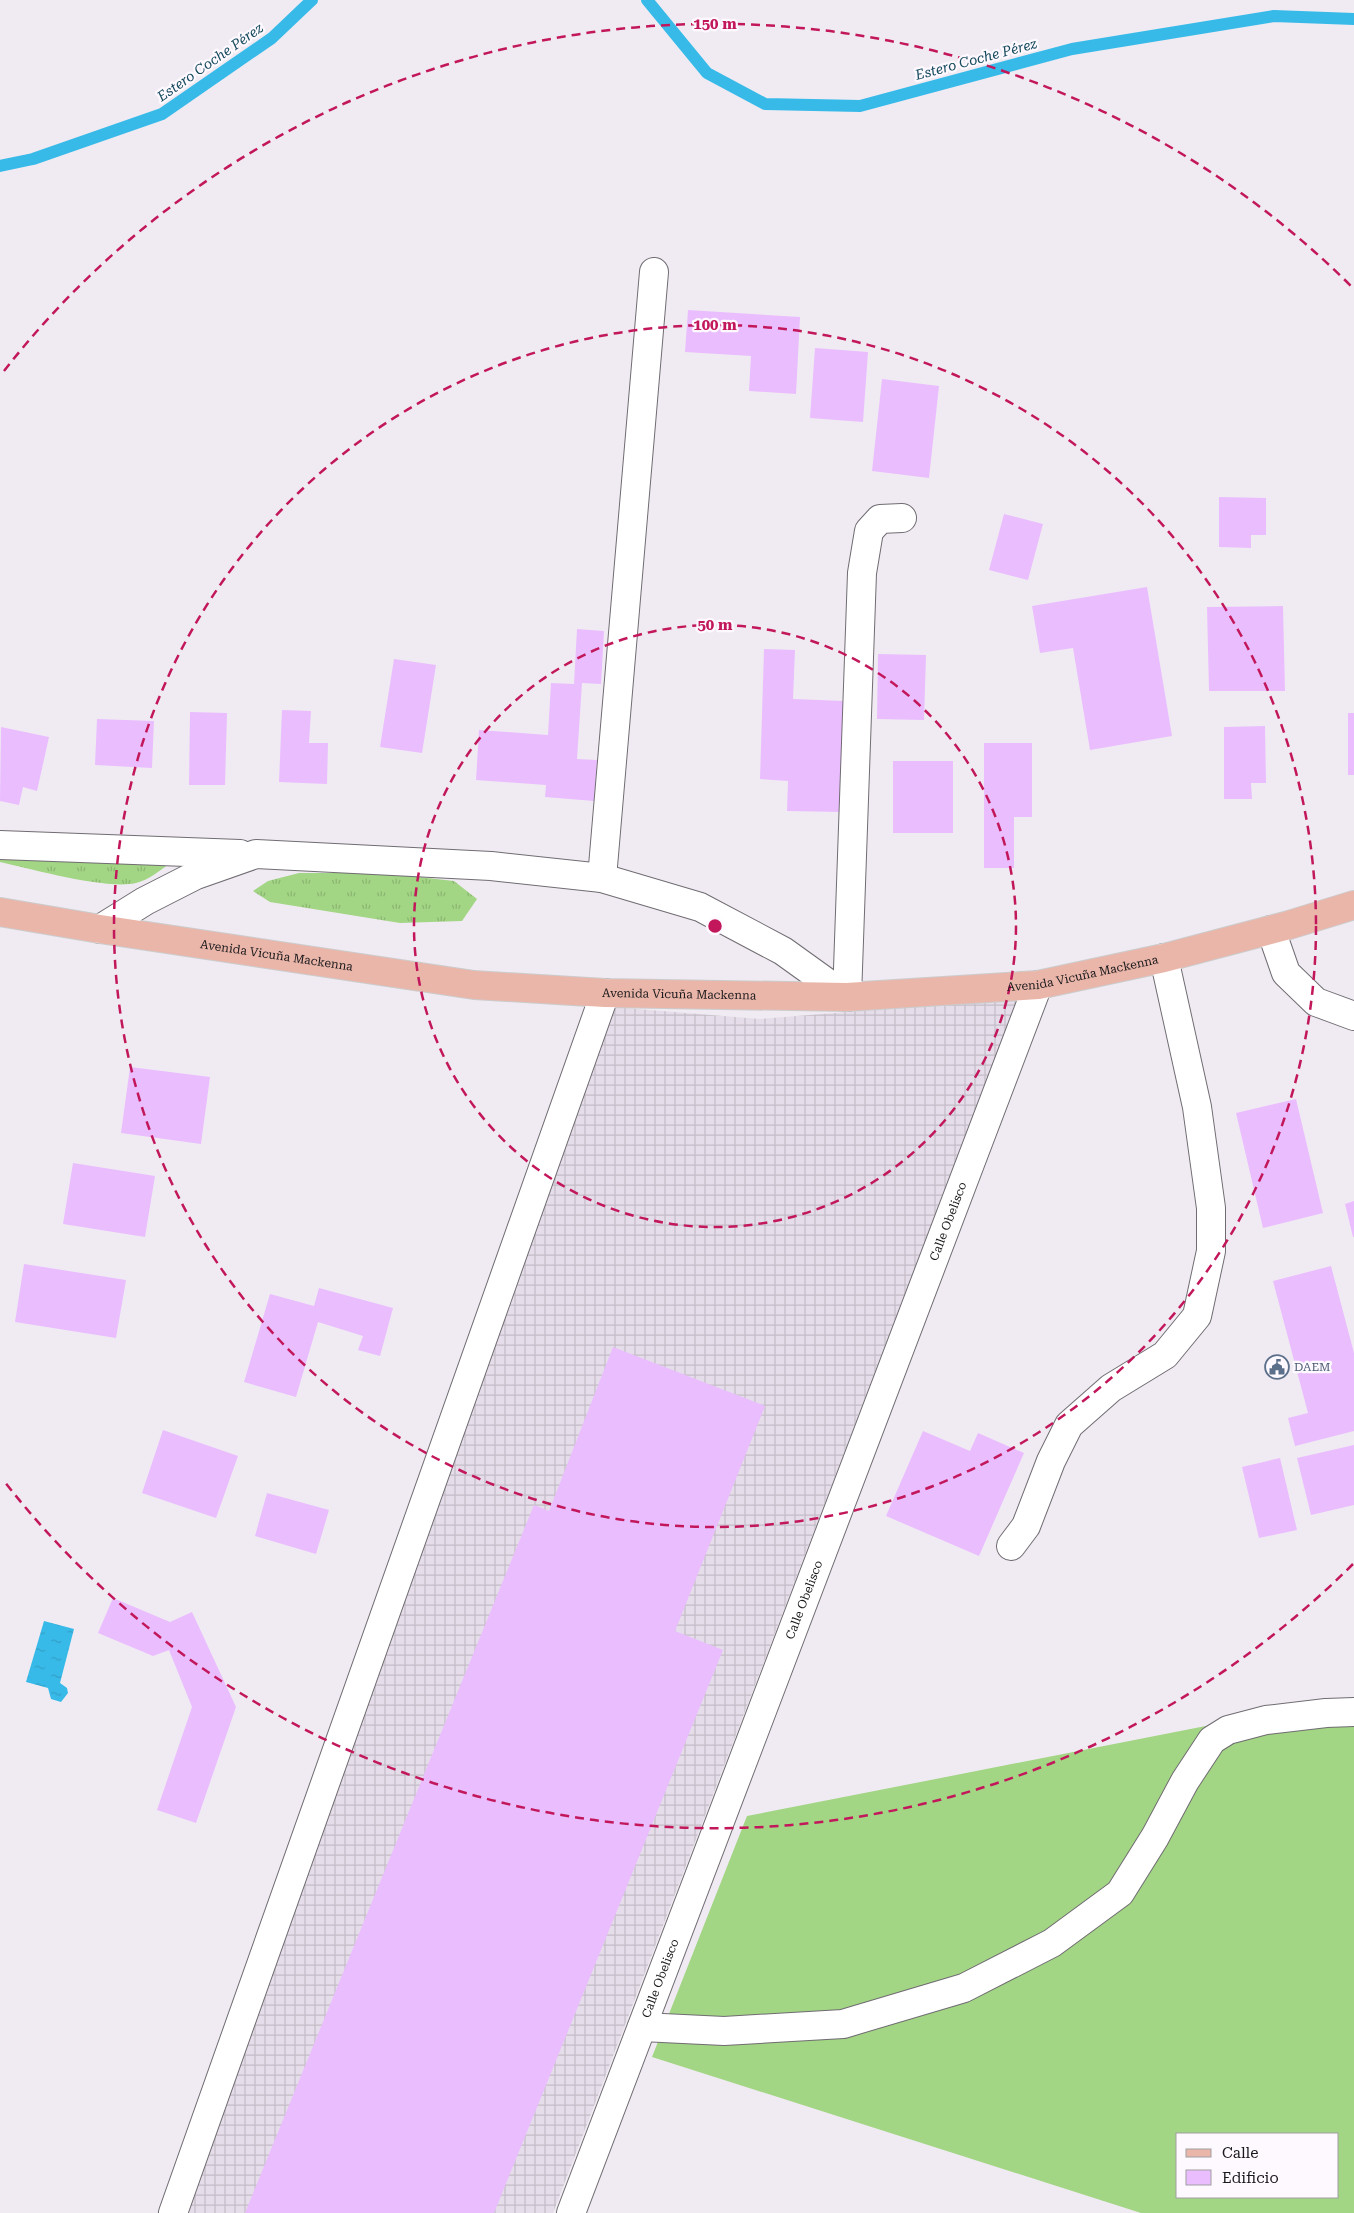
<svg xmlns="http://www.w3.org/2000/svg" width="1354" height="2213" font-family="'Roboto Serif',serif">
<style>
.industrial{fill:url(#industrial-grid)}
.grass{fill:url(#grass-tufts)}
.pitch{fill:#a2d584;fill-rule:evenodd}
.water{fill:url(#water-ripples)}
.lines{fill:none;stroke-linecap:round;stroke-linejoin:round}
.stream{stroke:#38bae9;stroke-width:12}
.building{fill:#eabdff}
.minor-casing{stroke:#706c72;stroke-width:30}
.major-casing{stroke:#cccccd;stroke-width:30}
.minor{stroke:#fff;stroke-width:28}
.major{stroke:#eab6aa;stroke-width:28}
.ring{fill:none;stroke:#c2185b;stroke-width:2.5;stroke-dasharray:9 6}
.labels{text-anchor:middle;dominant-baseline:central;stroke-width:4.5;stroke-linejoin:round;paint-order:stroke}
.street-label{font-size:12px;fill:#19181a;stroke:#fdf9ff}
.service-label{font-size:12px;fill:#4e5e75;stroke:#fdf9ff;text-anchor:start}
.water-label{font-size:14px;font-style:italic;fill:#154a5d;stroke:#fdf9ff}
.centre{fill:#c2185b;stroke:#fdf9ff;stroke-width:2.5}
.ring-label{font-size:15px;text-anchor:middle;font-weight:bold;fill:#c2185b;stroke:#fdf9ff;stroke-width:4.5;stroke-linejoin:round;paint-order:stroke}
</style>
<defs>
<pattern id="industrial-grid" width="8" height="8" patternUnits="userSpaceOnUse" patternTransform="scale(1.25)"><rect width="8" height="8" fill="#e5dde9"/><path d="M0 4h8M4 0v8" fill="none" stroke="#c4bdc7"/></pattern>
<pattern id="grass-tufts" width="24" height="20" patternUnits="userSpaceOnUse" patternTransform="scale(1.25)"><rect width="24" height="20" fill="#a2d584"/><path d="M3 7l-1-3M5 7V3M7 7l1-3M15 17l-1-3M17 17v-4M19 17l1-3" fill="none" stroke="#8bb671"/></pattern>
<pattern id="water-ripples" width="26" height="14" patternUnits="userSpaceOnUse" patternTransform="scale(1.25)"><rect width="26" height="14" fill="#38bae9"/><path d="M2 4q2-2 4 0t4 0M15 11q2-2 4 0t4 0" fill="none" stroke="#319fc7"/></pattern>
</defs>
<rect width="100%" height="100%" fill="#f0ebf2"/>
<polygon class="industrial" points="1018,998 553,2213 177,2213 613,1007 760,1019"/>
<g class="grass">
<path d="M0,859l169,5c-10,7 -20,16 -33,19 -29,7 -105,-14 -136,-21z"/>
<polygon points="299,873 383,873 454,881 477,899 462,921 400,923 270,902 253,891 268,881"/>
</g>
<path class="pitch" d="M1354,1697v516h-213l-489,-156 95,-241zM1178,2134h160v63h-160z"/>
<polygon class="water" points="44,1621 74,1629 60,1683 67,1688 68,1693 61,1702 51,1699 48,1688 26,1682"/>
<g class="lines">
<g class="stream">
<polyline points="647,0 707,73 765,104 860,106 1072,49 1274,16 1354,19"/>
<polyline points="0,166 33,159 162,114 272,38 312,0"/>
</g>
</g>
<g class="building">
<polygon points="688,310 800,317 796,394 749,391 751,356 685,352"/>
<polygon points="815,348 868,352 863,422 810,418"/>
<polygon points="882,379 939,386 929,478 872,471"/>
<polygon points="1219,497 1266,498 1266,535 1251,535 1251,548 1219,547"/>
<polygon points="1004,514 1043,524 1028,580 989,570"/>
<polygon points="1147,587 1172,736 1090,750 1073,648 1040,653 1032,606"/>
<polygon points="1283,606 1285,691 1209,691 1207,607"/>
<polygon points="577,629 604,631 601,684 582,683 577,759 597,760 594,801 545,797 546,785 476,780 479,730 548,735 551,683 574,684"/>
<polygon points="764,649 795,650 793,699 844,701 841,812 787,811 788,781 760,779"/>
<polygon points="878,654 926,655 924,720 877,719"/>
<polygon points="394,659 436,665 422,753 380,747"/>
<polygon points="282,710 311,711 309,743 328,743 327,784 279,782"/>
<polygon points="190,712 227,713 225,785 189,785"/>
<rect x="1348" y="713" width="6" height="62"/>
<polygon points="97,719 154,721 152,768 95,765"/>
<polygon points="1265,726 1266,783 1251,783 1252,799 1224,799 1224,727"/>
<polygon points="1,727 49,737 37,791 23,787 19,805 0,801"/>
<polygon points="984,743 1032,743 1032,817 1014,817 1014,868 984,868"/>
<rect x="893" y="761" width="60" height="72"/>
<polygon points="130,1067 210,1077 201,1144 121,1133"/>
<polygon points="1296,1099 1323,1213 1263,1228 1236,1113"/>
<polygon points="73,1163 155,1176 145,1237 63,1224"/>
<polygon points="1354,1201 1354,1237 1353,1237 1345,1204"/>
<polygon points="24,1264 126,1280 116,1338 15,1322"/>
<polygon points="1331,1266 1354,1353 1354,1431 1295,1446 1288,1418 1308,1413 1273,1281"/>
<polygon points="319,1288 393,1308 380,1356 358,1350 363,1336 318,1322 296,1397 244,1382 270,1294 314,1306"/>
<polygon points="613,1347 765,1406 675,1631 723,1650 494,2213 245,2213 534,1505 549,1511"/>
<polygon points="163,1430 238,1456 216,1518 142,1493"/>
<polygon points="923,1431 970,1451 978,1433 1024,1453 979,1556 886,1516"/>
<polygon points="1354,1445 1354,1505 1311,1515 1297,1458"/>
<polygon points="1280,1458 1297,1530 1259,1538 1242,1467"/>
<polygon points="267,1493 329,1510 316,1554 255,1536"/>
<polygon points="113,1598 170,1622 192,1612 236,1707 196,1823 157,1810 192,1707 169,1650 153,1656 98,1633"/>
</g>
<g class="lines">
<g class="minor-casing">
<g id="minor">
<polyline points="0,845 240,854"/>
<polyline points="602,878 654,272"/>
<polyline points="100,929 145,901 196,875 256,854 491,866 602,878 700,907 783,951 847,997"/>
<polyline points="1271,930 1286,973 1316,1002 1354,1016"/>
<polyline points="847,997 862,573 869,531 880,519 902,518"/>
<polyline points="1011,1546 1026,1526 1051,1461 1069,1425 1111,1388 1165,1355 1197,1316 1211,1251 1211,1208 1197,1107 1164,958"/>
<polyline points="642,2027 724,2031 843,2024 964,1988 1052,1943 1120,1893 1155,1837 1185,1781 1212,1740 1228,1730 1266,1720 1326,1713 1354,1712"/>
<polyline points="173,2213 605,993"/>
<path id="s1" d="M571,2213l467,-1228"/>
</g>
</g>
<g class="major-casing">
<g id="major">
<path id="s2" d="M0,912l100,17 374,56 131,8 242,4 191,-12 126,-27 125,-33 65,-20"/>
</g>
</g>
<use href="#minor" class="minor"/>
<use href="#major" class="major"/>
</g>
<g class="ring">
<circle cx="715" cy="926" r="301"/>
<circle cx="715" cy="926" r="601"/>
<path d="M1353 1564A902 902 0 0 1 4 1481M4 371A902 902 0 0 1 1353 288"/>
</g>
<defs>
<g id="civic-ring" transform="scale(1.25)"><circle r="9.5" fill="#fdf9ff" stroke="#5c6f8a" stroke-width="1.5"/><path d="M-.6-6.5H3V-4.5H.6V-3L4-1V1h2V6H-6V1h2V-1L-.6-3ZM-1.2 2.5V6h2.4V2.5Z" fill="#5c6f8a"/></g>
</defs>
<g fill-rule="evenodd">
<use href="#civic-ring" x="1277" y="1367"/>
</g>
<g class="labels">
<g class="street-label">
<text stroke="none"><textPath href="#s2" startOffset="280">Avenida Vicuña Mackenna</textPath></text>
<text stroke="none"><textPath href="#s2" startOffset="1090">Avenida Vicuña Mackenna</textPath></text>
<text stroke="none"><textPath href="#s2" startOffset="685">Avenida Vicuña Mackenna</textPath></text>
<text stroke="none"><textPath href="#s1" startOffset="1061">Calle Obelisco</textPath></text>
<text stroke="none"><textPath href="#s1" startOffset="656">Calle Obelisco</textPath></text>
<text stroke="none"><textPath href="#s1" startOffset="251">Calle Obelisco</textPath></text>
</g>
<g class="service-label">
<text x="1294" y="1367">DAEM</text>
</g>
<g class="water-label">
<text transform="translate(976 59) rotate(-15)">Estero Coche Pérez</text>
<text transform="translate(210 62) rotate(-35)">Estero Coche Pérez</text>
</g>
</g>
<circle cx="715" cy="926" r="8" class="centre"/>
<g class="ring-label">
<text x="715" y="29">150 m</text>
<text x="715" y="330">100 m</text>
<text x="715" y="630">50 m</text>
</g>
<rect x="1176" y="2133" width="162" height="65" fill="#fdf9ff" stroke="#a29fa3"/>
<rect x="1186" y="2149" width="25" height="8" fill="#eab6aa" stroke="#a29fa3"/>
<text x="1222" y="2158" font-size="15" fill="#19181a">Calle</text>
<rect x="1186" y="2170" width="25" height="15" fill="#eabdff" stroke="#a29fa3"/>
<text x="1222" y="2183" font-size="15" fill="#19181a">Edificio</text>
</svg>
